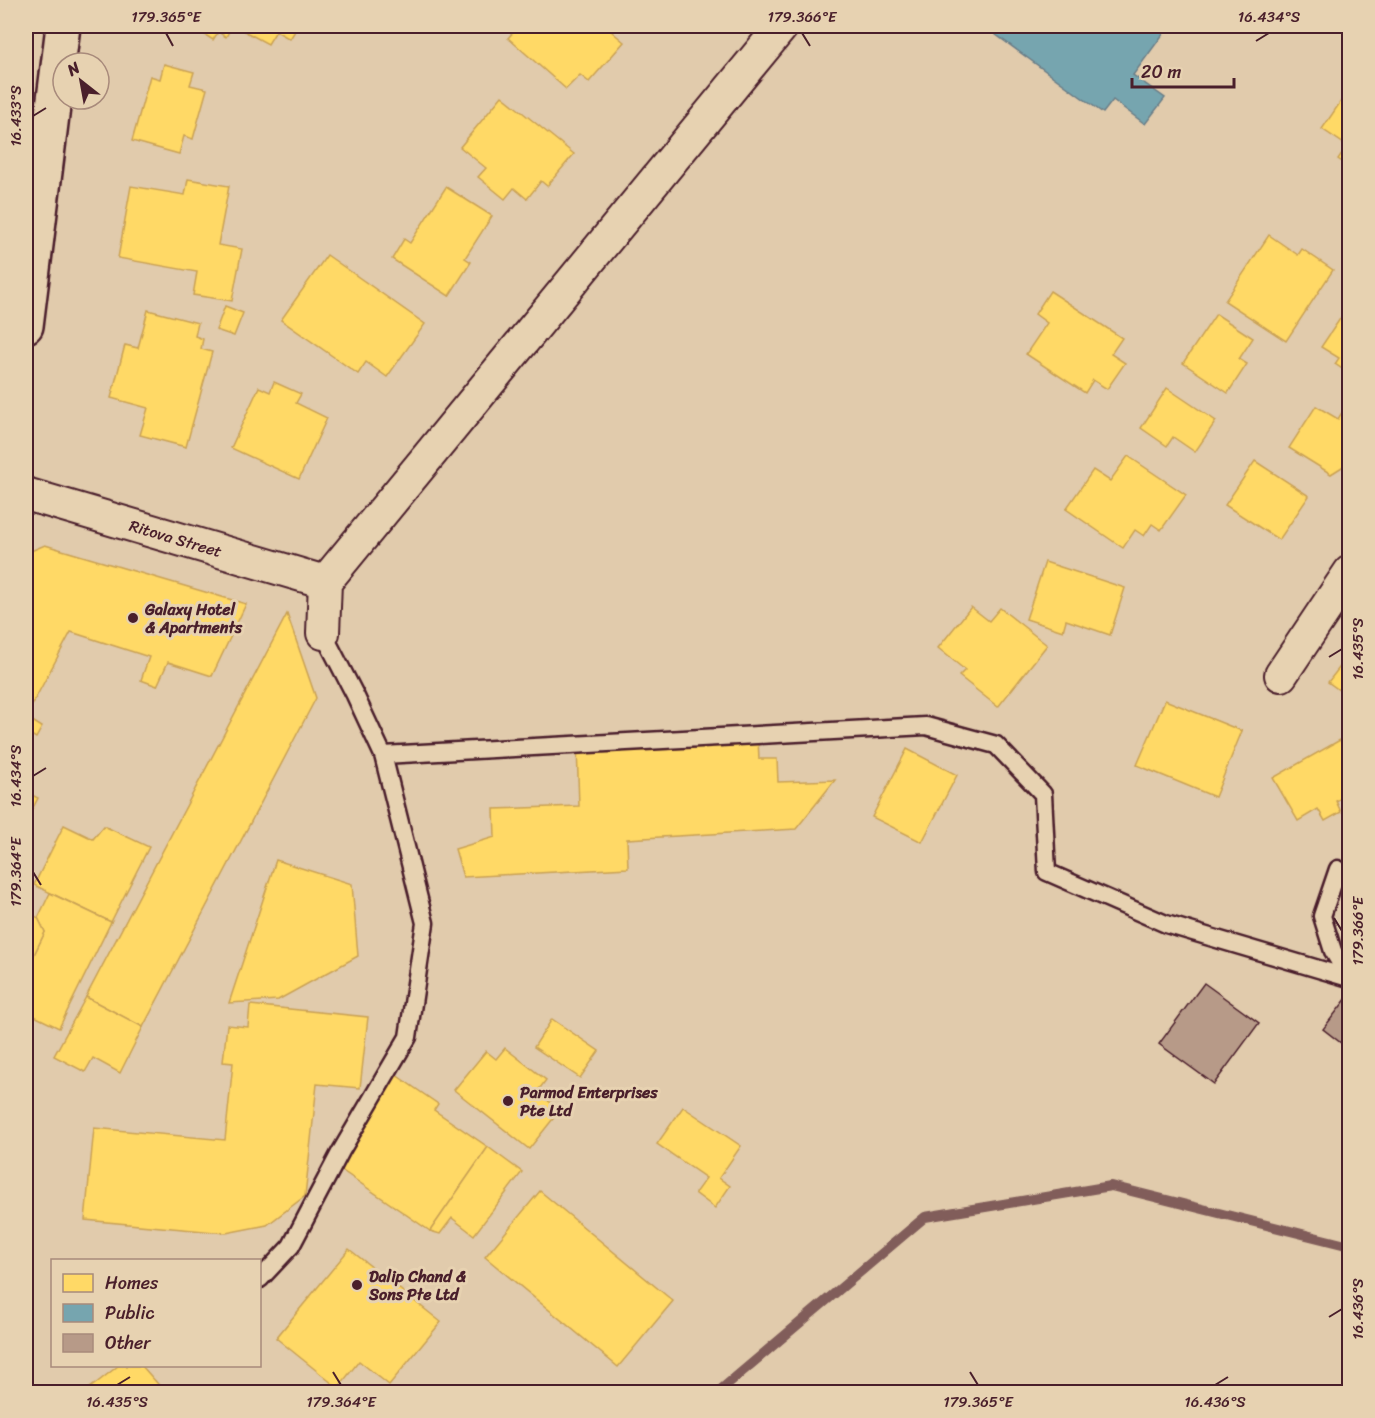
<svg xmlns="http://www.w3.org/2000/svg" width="1375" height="1418" font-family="Sriracha,sans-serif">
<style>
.homes{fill:#ffd966;stroke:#c9a154;stroke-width:1.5}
.public{fill:#76a5af;stroke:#697d87;stroke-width:1.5}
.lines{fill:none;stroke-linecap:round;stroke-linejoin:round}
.stream{stroke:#815d5a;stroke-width:10}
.building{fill:#b79a88;stroke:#4a1f2b;stroke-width:1.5}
.service-casing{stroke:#4a1f2b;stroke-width:21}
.minor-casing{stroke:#4a1f2b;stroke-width:36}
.secondary-casing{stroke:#4a1f2b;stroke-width:38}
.service{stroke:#e7d2b1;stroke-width:16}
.minor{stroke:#e7d2b1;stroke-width:32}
.secondary{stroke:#e7d2b1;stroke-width:33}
.ticks{fill:none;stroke:#4a1f2b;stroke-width:2}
.poi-dot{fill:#4a1f2b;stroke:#e7d2b1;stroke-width:2}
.labels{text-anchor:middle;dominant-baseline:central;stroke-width:6;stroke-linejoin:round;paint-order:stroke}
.street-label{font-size:16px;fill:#4a1f2b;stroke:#e7d2b1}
.poi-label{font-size:16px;font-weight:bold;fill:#4a1f2b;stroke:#e7d2b1;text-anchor:start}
.neatline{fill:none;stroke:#4a1f2b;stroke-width:2}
.ticks-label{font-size:15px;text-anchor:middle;fill:#4a1f2b}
</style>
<rect width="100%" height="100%" fill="#e1cbac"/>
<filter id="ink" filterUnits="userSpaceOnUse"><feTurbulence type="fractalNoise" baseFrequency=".0167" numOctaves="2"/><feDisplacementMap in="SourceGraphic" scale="12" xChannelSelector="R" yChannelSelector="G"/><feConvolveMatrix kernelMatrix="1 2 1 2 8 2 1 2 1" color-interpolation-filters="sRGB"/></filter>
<g filter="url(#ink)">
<g class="homes">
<polygon points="191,26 222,26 213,40"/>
<polygon points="222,26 232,26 226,37 218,32"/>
<polygon points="235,26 298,26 290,39 276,31 268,44"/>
<polygon points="519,26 605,26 624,42 589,82 580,75 566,89 508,38"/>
<polygon points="164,64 194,72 190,85 207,89 193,139 184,136 179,154 132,141 150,76 160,79"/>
<polygon points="1350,88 1350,167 1338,159 1347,146 1322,129"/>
<polygon points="502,96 574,154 547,186 541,181 527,199 514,188 505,199 478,177 486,168 460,147"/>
<polygon points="188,179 229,186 218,245 242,249 232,301 193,295 197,272 118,258 131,186 185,195"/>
<polygon points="446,187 492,216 465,258 471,262 449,296 392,259 404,239 410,243"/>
<polygon points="1269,235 1298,255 1302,249 1333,270 1286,341 1225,301"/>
<polygon points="327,255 425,324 387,377 366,362 358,374 281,320"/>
<polygon points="1050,291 1122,338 1111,354 1125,363 1107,389 1093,380 1085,393 1026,354 1047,323 1035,314"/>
<polygon points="1350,304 1350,374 1335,364 1339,358 1321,347"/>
<polygon points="225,306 243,313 234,336 216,330"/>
<polygon points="148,310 198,323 195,336 203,339 201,349 212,352 186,447 140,435 148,408 111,398 125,345 138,348"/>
<polygon points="1216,314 1253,338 1239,359 1247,364 1228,393 1183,363"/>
<polygon points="274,382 301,394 296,403 327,418 299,479 231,448 259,387 270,392"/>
<polygon points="1167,388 1216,421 1195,452 1173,437 1167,446 1141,428"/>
<polygon points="1316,406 1338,419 1346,406 1350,409 1350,462 1331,474 1289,448"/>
<polygon points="1128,456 1186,495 1161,530 1152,524 1144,536 1135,530 1123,548 1066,509 1093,470 1110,481"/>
<polygon points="1255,461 1309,496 1279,540 1225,505"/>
<polygon points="45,545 246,604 212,676 168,662 157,686 141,680 149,657 71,632 26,716 26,553"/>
<polygon points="1045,562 1125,588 1110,635 1066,620 1063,631 1026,619"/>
<polygon points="971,607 989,621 1000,608 1047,645 998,707 959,676 965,670 938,648"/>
<polygon points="287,614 316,698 143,1027 86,997"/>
<polygon points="1350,654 1350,698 1328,682"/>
<polygon points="1165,700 1242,731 1215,797 1137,765"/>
<polygon points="26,717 42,727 36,738 26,732"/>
<polygon points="758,739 759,759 777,759 778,782 835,780 796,829 627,839 628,868 463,877 455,849 495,837 494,809 579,806 577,746"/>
<polygon points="1340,740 1350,755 1350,793 1336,801 1341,812 1325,821 1318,809 1298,821 1273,778"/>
<polygon points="907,749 957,775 922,842 872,817"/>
<polygon points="26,792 38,798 26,821"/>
<polygon points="64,825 93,839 104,826 149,847 111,922 34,885"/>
<polygon points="276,860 352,884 358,956 278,1000 229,1003"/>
<polygon points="50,893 111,922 59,1028 26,1012 26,971 45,932 38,918"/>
<polygon points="26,910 38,918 45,932 26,971"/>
<polygon points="86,997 143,1027 120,1073 93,1058 85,1072 54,1056"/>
<polygon points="250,1005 368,1017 360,1088 317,1084 305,1196 267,1225 226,1233 85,1220 94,1128 225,1140 233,1063 223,1062 227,1025 248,1027"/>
<polygon points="552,1019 599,1051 580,1078 534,1047"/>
<polygon points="505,1048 546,1080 537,1092 560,1110 529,1149 454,1090 486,1051 496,1059"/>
<polygon points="396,1075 438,1104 434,1110 488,1147 430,1231 334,1165"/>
<polygon points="683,1107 741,1146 719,1178 730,1186 715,1208 695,1193 706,1178 657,1144"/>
<polygon points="488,1147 522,1172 474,1235 452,1218 440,1234 430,1231"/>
<polygon points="540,1191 673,1301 618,1367 485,1257"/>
<polygon points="349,1249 441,1322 389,1385 359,1361 338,1388 276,1338"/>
<polygon points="118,1366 142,1366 165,1392 85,1392"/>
</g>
<polygon class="public" points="991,26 1169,26 1133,75 1165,98 1145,124 1113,100 1103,113 988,29"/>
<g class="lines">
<polyline class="stream" points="718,1392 925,1217 1111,1186 1350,1246"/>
</g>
<g class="building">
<polygon points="1204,983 1259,1023 1214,1084 1159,1044"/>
<polygon points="1347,998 1350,1000 1350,1050 1323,1029"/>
</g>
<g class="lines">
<g class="service-casing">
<g id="service">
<polyline points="383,755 926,726 996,745 1043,794 1047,872 1166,924 1349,978 1333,951 1322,916 1338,869"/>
<polyline points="260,1279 291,1246 341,1151 408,1037 425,923 383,755 355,695 323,633"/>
</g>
</g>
<g class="minor-casing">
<g id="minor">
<path id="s1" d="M26,494l299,88"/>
<polyline points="323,633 325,582 782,26"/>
<polyline points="1281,675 1350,572"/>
</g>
</g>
<g class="secondary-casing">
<polyline id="secondary" points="26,326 63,26"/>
</g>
<use href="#service" class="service"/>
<use href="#minor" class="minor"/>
<use href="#secondary" class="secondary"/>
</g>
</g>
<path class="ticks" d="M166,33l7,13M802,33l8,13M1256,41l13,-8M33,116l13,-8M1329,657l13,-8M33,776l13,-8M33,872l8,13M1334,918l8,13M1329,1317l13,-8M333,1372l8,13M970,1372l8,13M117,1385l13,-8M1215,1385l13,-8"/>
<g class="poi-dot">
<circle cx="133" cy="618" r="6"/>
<circle cx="508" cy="1101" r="6"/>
<circle cx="357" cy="1285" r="6"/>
</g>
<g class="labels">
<g class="street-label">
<text stroke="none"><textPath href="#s1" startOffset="156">Ritova Street</textPath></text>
</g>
<g class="poi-label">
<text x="145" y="609">Galaxy Hotel<tspan x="145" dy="18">&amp; Apartments</tspan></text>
<text x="520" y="1092">Parmod Enterprises<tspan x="520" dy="18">Pte Ltd</tspan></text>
<text x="369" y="1276">Dalip Chand &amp;<tspan x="369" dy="18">Sons Pte Ltd</tspan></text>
</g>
</g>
<rect width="1375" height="1418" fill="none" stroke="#e7d2b1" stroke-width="66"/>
<rect x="51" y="1259" width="210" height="108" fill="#e7d2b1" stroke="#a88a7b" stroke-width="1.5"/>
<rect x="63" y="1274" width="30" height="18" fill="#ffd966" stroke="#a88a7b" stroke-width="1.5"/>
<text x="105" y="1289" font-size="18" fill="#4a1f2b">Homes</text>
<rect x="63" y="1304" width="30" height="18" fill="#76a5af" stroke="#a88a7b" stroke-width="1.5"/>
<text x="105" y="1319" font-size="18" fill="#4a1f2b">Public</text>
<rect x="63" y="1334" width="30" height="18" fill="#b79a88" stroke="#a88a7b" stroke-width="1.5"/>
<text x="105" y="1349" font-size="18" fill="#4a1f2b">Other</text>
<g transform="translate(81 81) rotate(329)"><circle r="28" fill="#e7d2b1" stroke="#a88a7b" stroke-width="1.5"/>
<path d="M0-4.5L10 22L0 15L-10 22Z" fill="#4a1f2b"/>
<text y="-9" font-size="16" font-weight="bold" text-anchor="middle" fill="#4a1f2b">N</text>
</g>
<path d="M1132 78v9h102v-9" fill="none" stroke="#4a1f2b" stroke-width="3"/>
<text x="1141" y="78" font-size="18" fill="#4a1f2b" stroke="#e7d2b1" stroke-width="4.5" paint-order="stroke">20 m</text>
<rect x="33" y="33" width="1309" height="1352" class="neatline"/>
<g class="ticks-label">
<text x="166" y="22">179.365°E</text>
<text x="802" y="22">179.366°E</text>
<text x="1269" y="22">16.434°S</text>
<text transform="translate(16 116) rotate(-90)" y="5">16.433°S</text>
<text transform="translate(1358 649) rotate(-90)" y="5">16.435°S</text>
<text transform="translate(16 776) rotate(-90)" y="5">16.434°S</text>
<text transform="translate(16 872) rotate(-90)" y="5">179.364°E</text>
<text transform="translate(1358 931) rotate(-90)" y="5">179.366°E</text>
<text transform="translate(1358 1309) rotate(-90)" y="5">16.436°S</text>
<text x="117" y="1407">16.435°S</text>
<text x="341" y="1407">179.364°E</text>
<text x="978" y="1407">179.365°E</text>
<text x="1215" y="1407">16.436°S</text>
</g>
</svg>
